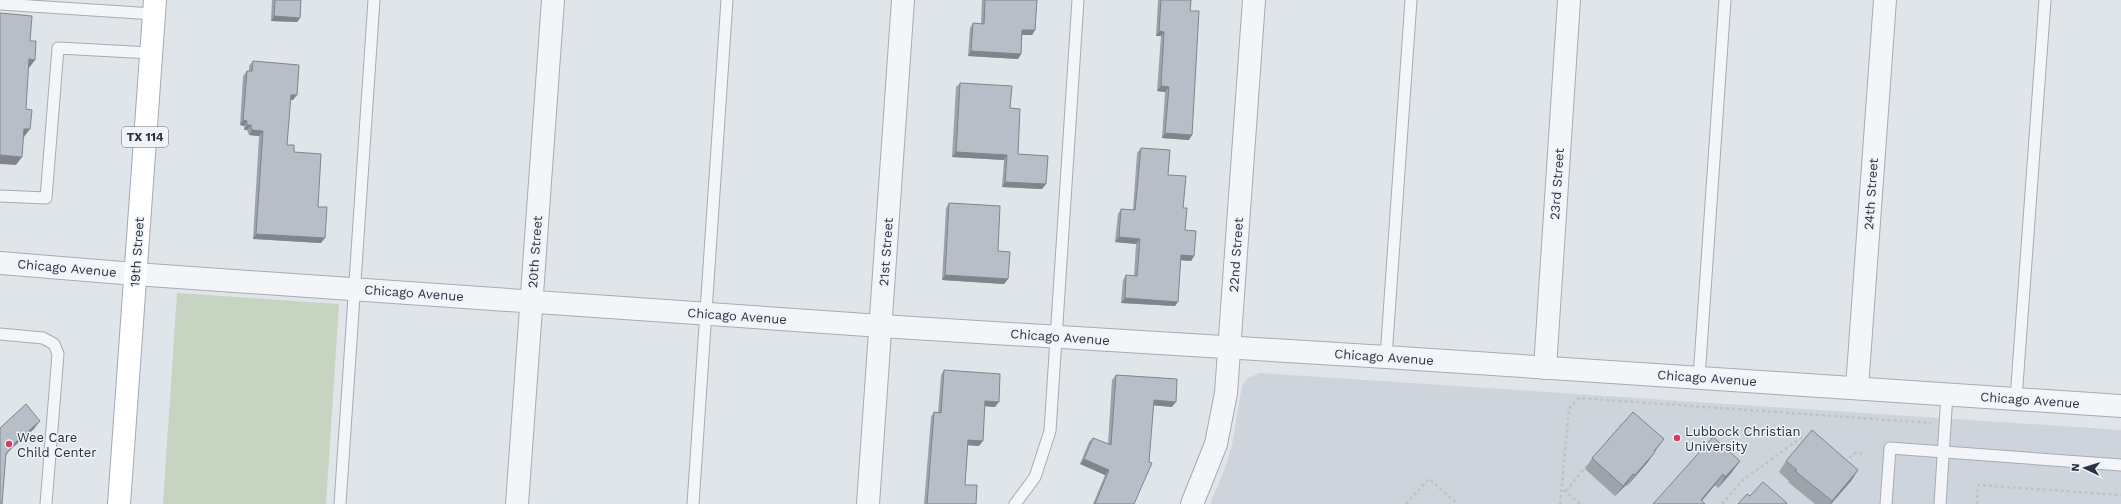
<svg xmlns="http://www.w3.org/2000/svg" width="2121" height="504" font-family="'Work Sans',sans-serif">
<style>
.built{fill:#ced4dc}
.green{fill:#c7d4c1}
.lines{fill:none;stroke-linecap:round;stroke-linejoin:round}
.service-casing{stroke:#a5acb4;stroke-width:13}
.minor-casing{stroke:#a5acb4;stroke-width:24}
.tertiary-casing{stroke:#a5acb4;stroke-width:24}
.primary-casing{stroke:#9faab6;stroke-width:24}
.path{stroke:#bec3c9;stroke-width:2.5;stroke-dasharray:3 3;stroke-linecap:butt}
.service{stroke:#f3f5f8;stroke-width:11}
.minor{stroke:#f3f5f8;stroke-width:22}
.tertiary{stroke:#f3f5f8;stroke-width:22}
.primary{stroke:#fff;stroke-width:22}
.wall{fill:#9da3ab}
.shaded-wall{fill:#80858b}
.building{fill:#b7bec7;stroke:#80858b}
.poi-dot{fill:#d53e62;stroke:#f0f3f7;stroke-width:1.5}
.labels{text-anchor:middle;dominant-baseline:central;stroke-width:3;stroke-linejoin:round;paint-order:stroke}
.shield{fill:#f0f3f7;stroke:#646d78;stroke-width:1}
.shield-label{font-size:12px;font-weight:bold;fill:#283342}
.street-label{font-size:13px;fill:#283342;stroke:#f0f3f7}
.poi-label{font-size:13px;fill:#283342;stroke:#f0f3f7;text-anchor:start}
</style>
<rect width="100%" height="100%" fill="#e0e5ea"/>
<polygon class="built" points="1260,373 2121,430 2121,504 1210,504 1225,468 1232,445 1242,386 1248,378"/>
<polygon class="green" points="177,293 339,304 326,504 163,504"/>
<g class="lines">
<g class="service-casing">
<g id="service">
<polyline points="0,4 154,14"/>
<polyline points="0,196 46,198 58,48 151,53"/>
<polyline points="0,334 43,338 54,344 58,354 46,504"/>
<polyline points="1386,357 1411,0"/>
<polyline points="1699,378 1725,0"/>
<polyline points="2016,399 2045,0"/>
<polyline points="340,504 374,0"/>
<polyline points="693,504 727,0"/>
<polyline points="1015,504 1035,477 1050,431 1078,0"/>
<polyline points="1886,504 1890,448 2121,465"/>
<polyline points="1940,504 1947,394"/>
</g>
</g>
<g class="minor-casing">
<g id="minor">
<polyline points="1545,368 1569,0"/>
<polyline points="1857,388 1885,0"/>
<polyline points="517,504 553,0"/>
<polyline points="868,504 903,0"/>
<polyline points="1192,504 1216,444 1226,393 1254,0"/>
</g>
</g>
<g class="tertiary-casing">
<polyline id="tertiary" points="0,263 135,274 881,326 1386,357 2121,406"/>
</g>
<g class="primary-casing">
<polyline id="primary" points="119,504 155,0"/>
</g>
<g class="path">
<polyline points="1608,440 1622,424"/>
<polyline points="1845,462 1855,453 1864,454"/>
<polyline points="1564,490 1580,504"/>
<polyline points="1566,491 1588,464"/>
<polyline points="1406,504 1429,479 1458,504"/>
<polyline points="1560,504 1569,408 1579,398 1931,423"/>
<polyline points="1722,504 1743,480 1802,437 1806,440"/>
<polyline points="1977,504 1978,485 2121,495"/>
</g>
<use href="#service" class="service"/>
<use href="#minor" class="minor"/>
<use href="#tertiary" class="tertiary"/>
<use href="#primary" class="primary"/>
</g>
<g class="wall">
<polygon points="272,0 301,0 300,18 297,22 271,21"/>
<polygon points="982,0 1037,0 1035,30 1032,35 1022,35 1021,54 1018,59 968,56 970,28 973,23 981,24"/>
<polygon points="1158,0 1191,0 1190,11 1189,140 1162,138 1165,92 1157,91 1161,36 1156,36"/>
<polygon points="253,61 293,100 290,100 287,145 294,152 318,207 321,243 253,239 259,136 249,135 247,130 244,130 244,126 240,125 243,76 247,71 249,71 249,66"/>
<polygon points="960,83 1010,108 1018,154 1046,184 1042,189 1002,187 1004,160 952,157 956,87"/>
<polygon points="1141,148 1168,175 1183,208 1185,230 1194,256 1191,261 1181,260 1175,306 1121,303 1123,280 1126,275 1134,276 1136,244 1115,242 1118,214 1121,209 1133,210 1137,153"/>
<polygon points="949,203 998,251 1008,279 1004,284 942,280 946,208"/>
<polygon points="944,370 995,407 985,406 979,446 968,445 965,485 976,504 924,504 931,417 934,412 938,413 941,375"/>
<polygon points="1116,375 1172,407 1153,405 1134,504 1093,504 1105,475 1080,464 1089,442 1093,438 1108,444 1112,380"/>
<polygon points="1656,450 1647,463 1627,486 1626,485 1615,496 1585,469 1592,458"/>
<polygon points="1740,461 1732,472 1718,488 1715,485 1702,501 1653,504"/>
<polygon points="1786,461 1858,470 1851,481 1831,504 1815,504 1788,482 1789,481 1779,472"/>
</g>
<g class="shaded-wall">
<polygon points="274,16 300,18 297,22 271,21"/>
<polygon points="1022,30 1035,30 1032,35 1019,35"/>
<polygon points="1159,31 1164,32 1161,36 1156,36"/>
<polygon points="971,51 1021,54 1018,59 968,56"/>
<polygon points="29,59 35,60 29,68 23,68"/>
<polygon points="1161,86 1169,87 1165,92 1157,91"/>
<polygon points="291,95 297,95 293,100 287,100"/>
<polygon points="243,120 247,121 244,126 240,125"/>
<polygon points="247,125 251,125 247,130 244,130"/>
<polygon points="24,129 30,129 24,137 18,137"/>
<polygon points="252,130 263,131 259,136 249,135"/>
<polygon points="1165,133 1192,135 1189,140 1162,138"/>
<polygon points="956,152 1007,155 1004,160 952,157"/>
<polygon points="0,155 22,157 16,165 0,164"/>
<polygon points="1005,182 1046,184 1042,189 1002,187"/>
<polygon points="256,234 325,238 321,243 253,239"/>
<polygon points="1119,237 1140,239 1136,244 1115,242"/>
<polygon points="1181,255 1194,256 1191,261 1178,260"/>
<polygon points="945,275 1008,279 1004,284 942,280"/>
<polygon points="1125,298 1178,302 1175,306 1121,303"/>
<polygon points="1154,400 1176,402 1172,407 1150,405"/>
<polygon points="985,401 999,402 995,407 982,406"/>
<polygon points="40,421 34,429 9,451 4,458 9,448"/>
<polygon points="1664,439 1656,450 1646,462 1654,451"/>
<polygon points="968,440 983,441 979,446 965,445"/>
<polygon points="1655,452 1647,463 1627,486 1635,475"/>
<polygon points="1084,459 1109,470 1105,475 1080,464"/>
<polygon points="1740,461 1732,472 1718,488 1725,477"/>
<polygon points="1858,470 1851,481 1831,504 1830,504"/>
<polygon points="1633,474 1626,485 1615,496 1623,486"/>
<polygon points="1723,474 1715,485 1699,504 1701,500"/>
</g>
<g class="building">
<polygon points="275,0 301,0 300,18 274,16"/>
<polygon points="985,0 1037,0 1035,30 1022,30 1021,54 971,51 973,23 984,24"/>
<polygon points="1161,0 1191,0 1190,11 1199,11 1192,135 1165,133 1169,87 1161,86 1164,32 1159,31"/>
<polygon points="0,13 32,16 30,41 36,41 35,60 29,59 26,109 32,110 30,129 24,129 22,157 0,155"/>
<polygon points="253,61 299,65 297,95 291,95 287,145 294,145 294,152 321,154 318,207 327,207 325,238 256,234 263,131 252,130 251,125 247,125 247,121 243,120 247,71 252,71"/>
<polygon points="960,83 1012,86 1010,108 1020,109 1018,154 1048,156 1046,184 1005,182 1007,155 956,152"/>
<polygon points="1141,148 1170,150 1168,175 1186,176 1183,208 1187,208 1185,230 1196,231 1194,256 1181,255 1178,302 1125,298 1126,275 1137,276 1140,239 1119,237 1121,209 1135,210"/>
<polygon points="949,203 1000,206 998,251 1010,252 1008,279 945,275"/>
<polygon points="944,370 1000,374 999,402 985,401 983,441 968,440 965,485 977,485 976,504 927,504 934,412 941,413"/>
<polygon points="1116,375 1177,379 1176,402 1154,400 1149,462 1152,463 1134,504 1095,504 1109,470 1084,459 1093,438 1111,445"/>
<polygon points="26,404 40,421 9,448 10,450 6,453 2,504 0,504 0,428"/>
<polygon points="1633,412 1664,439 1654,451 1655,452 1635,475 1633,474 1623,486 1592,458"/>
<polygon points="1812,430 1858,470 1832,501 1795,471 1797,470 1786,461"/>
<polygon points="1713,437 1740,461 1725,477 1723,474 1701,500 1705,504 1653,504"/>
<polygon points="1763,482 1787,503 1786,504 1738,504 1747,494 1750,496"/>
</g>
<g class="poi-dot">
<circle cx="1677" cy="438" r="4"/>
<circle cx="9" cy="444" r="4"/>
</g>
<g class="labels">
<rect class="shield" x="122" y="127" width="46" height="20" rx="3"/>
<g class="shield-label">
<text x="145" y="137">TX 114</text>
</g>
<g class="street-label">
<text transform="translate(1557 184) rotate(-86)">23rd Street</text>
<text transform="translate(1871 194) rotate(-86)">24th Street</text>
<text transform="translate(137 252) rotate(-86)">19th Street</text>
<text transform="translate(535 252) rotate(-86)">20th Street</text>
<text transform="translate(886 252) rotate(-86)">21st Street</text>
<text transform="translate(1236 255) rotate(-86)">22nd Street</text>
<text transform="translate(67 268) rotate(5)">Chicago Avenue</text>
<text transform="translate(414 293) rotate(4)">Chicago Avenue</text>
<text transform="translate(737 316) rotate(4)">Chicago Avenue</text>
<text transform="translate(1060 337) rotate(4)">Chicago Avenue</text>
<text transform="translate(1384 357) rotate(4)">Chicago Avenue</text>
<text transform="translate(1707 378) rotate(4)">Chicago Avenue</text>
<text transform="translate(2030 400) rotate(4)">Chicago Avenue</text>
</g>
<g class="poi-label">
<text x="1685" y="431">Lubbock Christian<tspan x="1685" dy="15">University</tspan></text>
<text x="17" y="437">Wee Care<tspan x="17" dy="15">Child Center</tspan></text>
</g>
</g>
<g transform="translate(2085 468) rotate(274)" stroke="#f0f3f7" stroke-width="3" paint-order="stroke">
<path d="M0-3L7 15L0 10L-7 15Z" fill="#283342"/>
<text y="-6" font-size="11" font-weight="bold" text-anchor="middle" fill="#283342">N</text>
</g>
</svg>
